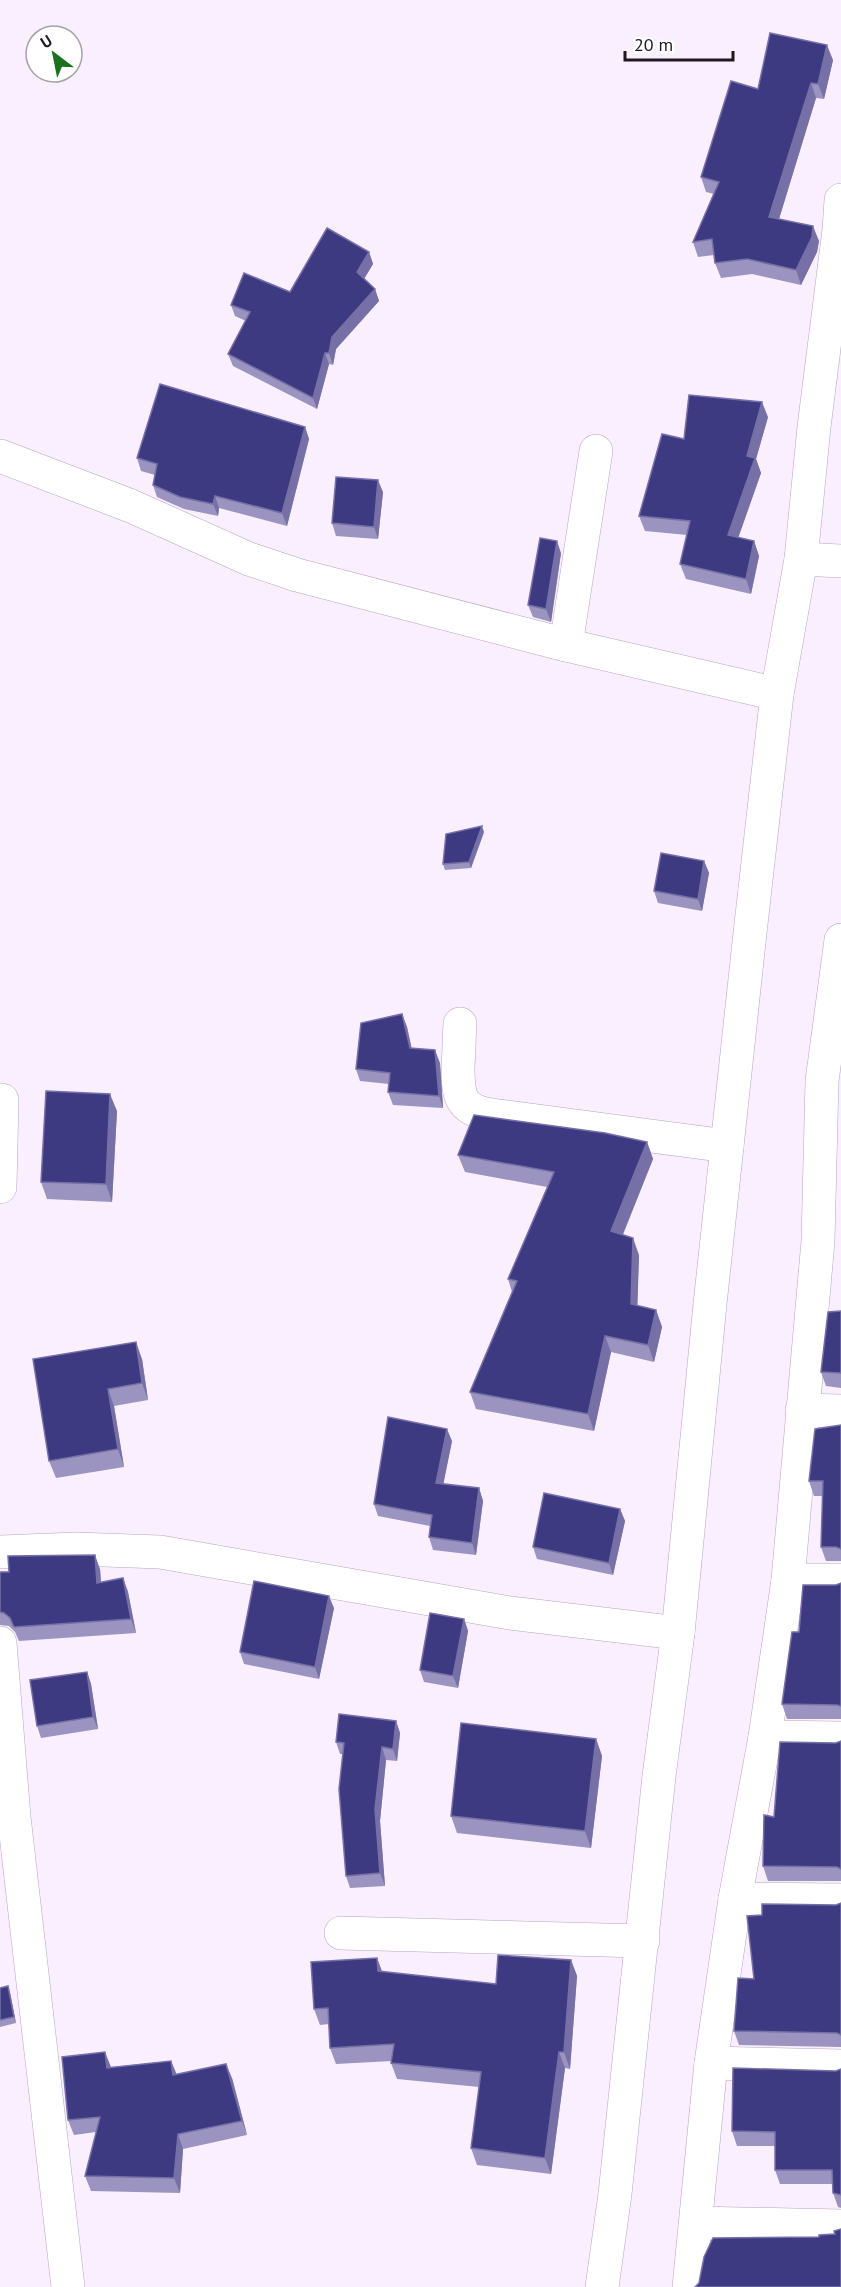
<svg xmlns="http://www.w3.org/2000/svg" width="841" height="2287" font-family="'PT Sans',sans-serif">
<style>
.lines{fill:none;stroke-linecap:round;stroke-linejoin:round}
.minor-casing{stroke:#b6a5bd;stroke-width:34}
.minor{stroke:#fff;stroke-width:33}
.wall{fill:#9c94c0}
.shaded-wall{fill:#7670a7}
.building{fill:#3e3a82;stroke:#7670a7;stroke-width:1.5}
</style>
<rect width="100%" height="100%" fill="#faeffe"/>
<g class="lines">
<g class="minor-casing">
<g id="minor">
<polyline points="0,456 131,506 249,559 297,575 566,645 777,694"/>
<polyline points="801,559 841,561"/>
<polyline points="566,645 596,451"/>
<path d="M460,1024c-1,14 -1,29 -2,43 0,29 2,43 33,48l236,31"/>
<polyline points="0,1187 2,1100"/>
<polyline points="802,1410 841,1411"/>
<polyline points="0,1552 76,1549 160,1552 510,1613 678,1633"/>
<polyline points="788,1580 841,1580"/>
<polyline points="0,1643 14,1817 68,2287"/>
<polyline points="765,1737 841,1738"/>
<polyline points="735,1899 841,1900"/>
<polyline points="341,1933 643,1941"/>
<polyline points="711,2063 841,2066"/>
<polyline points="696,2223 841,2226"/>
<polyline points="602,2287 615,2194 659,1776 678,1633 710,1304 750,933 777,694 801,559 814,427 839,230 841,200"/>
<polyline points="689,2287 711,2063 735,1899 765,1737 788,1580 818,1241 822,1081 841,940"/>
</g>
</g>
<use href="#minor" class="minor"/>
</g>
<g class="wall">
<polygon points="833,60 824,99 816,98 779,219 819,241 817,252 801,285 752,274 721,278 715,263 714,255 698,257 693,242 714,194 706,192 701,177 758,89"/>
<polygon points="369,252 373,264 364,279 375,289 379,301 336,349 333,365 329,364 317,409 233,366 228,354 246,321 235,316 231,305 290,292"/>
<polygon points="768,417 756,459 761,473 738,537 754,541 759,556 751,594 686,579 680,564 687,535 645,531 639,516"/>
<polygon points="305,427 309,439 287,526 219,508 218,516 184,509 157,497 153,485 155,475 141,471 137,458"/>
<polygon points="383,492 378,539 336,536 332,523"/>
<polygon points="561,553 551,622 533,617 528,605"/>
<polygon points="484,832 471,868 445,870 443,864"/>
<polygon points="704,861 709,873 702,911 658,903 654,891"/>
<polygon points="402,1014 407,1027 412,1049 440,1063 443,1108 393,1105 388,1092 389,1084 360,1081 356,1069"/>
<polygon points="117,1111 112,1202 47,1199 41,1182"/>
<polygon points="647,1142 653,1159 623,1235 639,1255 637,1306 656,1310 662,1327 654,1362 611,1352 594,1431 476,1409 470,1392 512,1292 508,1279 547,1187 465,1172 458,1155"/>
<polygon points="841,1311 841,1388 826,1386 821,1372"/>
<polygon points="33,1359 142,1359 148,1400 114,1406 124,1467 56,1478 49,1461"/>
<polygon points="841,1425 841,1561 826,1561 821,1547 823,1496 814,1496 809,1481"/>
<polygon points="452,1441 443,1484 479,1488 483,1501 476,1555 433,1550 429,1537 430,1526 378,1516 374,1504"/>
<polygon points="620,1509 625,1521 613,1575 537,1559 533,1547"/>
<polygon points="100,1569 101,1583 123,1578 128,1592 136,1633 19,1641 15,1632 9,1626 0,1625 0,1572"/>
<polygon points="841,1583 841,1719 787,1719 782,1704 799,1632 836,1585"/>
<polygon points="334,1608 319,1679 244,1664 240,1652"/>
<polygon points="464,1619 468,1631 458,1688 424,1682 420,1670"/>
<polygon points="87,1672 91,1684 98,1729 41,1738 37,1726"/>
<polygon points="396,1721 400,1733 397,1761 386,1760 380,1821 385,1886 350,1888 346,1876 343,1754 340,1754 336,1742"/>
<polygon points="596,1739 602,1756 591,1848 457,1833 451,1816"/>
<polygon points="841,1741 841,1881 768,1881 763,1866 774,1817 836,1743"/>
<polygon points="841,1903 841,2047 739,2045 734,2031 754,1979 836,1905"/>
<polygon points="377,1958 382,1972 496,1984 571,1960 577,1976 570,2069 565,2068 551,2174 477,2165 471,2148 479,2087 397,2079 391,2063 392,2061 336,2064 330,2048 329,2024 320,2025 314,2009"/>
<polygon points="0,1988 10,1993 16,2023 0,2027"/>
<polygon points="171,2061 176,2074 232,2078 247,2135 183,2149 180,2193 91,2191 85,2176 96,2132 74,2135 68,2120 111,2067"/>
<polygon points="841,2069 841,2208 838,2207 833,2193 832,2184 780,2184 775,2170 775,2146 737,2146 732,2131 836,2071"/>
</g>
<g class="shaded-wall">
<polygon points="827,45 833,60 824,99 818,84"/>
<polygon points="811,83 816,98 775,232 769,217"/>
<polygon points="813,226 819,241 817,252 801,285 796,270"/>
<polygon points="369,252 373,264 361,284 357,272"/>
<polygon points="375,289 379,301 336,349 333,365 329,353 332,337"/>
<polygon points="325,353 329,364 317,409 313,398"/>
<polygon points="762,402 768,417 756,459 761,473 734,550 728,535 747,456"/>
<polygon points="305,427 309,439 287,526 282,513"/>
<polygon points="378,480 383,492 378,539 374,527"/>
<polygon points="215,496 219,508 218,516 213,504"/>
<polygon points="557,541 561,553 551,622 546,609"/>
<polygon points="754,541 759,556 751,594 746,579"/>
<polygon points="482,826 484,832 471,868 469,862"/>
<polygon points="704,861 709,873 702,911 698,899"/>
<polygon points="402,1014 407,1027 414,1061 410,1048"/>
<polygon points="435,1050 440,1063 443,1108 439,1096"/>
<polygon points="110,1094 117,1111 112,1202 106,1184"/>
<polygon points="647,1142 653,1159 617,1248 611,1231"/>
<polygon points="633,1238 639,1255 637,1321 631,1304"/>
<polygon points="656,1310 662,1327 654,1362 648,1345"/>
<polygon points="605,1336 611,1352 594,1431 588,1414"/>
<polygon points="136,1342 142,1359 148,1400 142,1383"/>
<polygon points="108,1389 114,1406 124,1467 118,1449"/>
<polygon points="447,1429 452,1441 441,1496 436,1483"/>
<polygon points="479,1488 483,1501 476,1555 472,1543"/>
<polygon points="620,1509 625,1521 613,1575 609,1563"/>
<polygon points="95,1555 100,1569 102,1597 97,1583"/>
<polygon points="123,1578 128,1592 136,1633 131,1619"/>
<polygon points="329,1596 334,1608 319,1679 315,1667"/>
<polygon points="464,1619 468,1631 458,1688 453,1676"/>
<polygon points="87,1672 91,1684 98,1729 93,1717"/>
<polygon points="396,1721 400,1733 397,1761 393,1749"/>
<polygon points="596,1739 602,1756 591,1848 585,1831"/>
<polygon points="382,1747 386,1760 380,1821 385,1886 380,1873 375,1809"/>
<polygon points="377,1958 383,1974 378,1971"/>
<polygon points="571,1960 577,1976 570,2069 564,2052"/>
<polygon points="8,1986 10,1993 16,2023 14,2017"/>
<polygon points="105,2052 111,2067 107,2068"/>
<polygon points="559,2052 565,2068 551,2174 545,2158"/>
<polygon points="171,2061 177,2075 173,2075"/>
<polygon points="226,2064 232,2078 247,2135 242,2121"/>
<polygon points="178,2134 183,2149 180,2193 174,2178"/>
</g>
<g class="building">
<polygon points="770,33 827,45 818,84 811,83 769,217 813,226 812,237 796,270 747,259 715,263 712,239 693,242 719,182 701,177 731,81 758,89"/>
<polygon points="327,228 369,252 357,272 375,289 332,337 329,353 325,353 313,398 228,354 250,312 231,305 244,273 290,292"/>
<polygon points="160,384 305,427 282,513 215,496 213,504 180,497 153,485 157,464 137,458"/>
<polygon points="689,395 762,402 747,456 755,458 728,535 754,541 746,579 680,564 690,521 639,516 662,434 684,439"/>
<polygon points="336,477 378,480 374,527 332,523"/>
<polygon points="540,538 557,541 546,609 528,605"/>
<polygon points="482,826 469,862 443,864 446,834"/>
<polygon points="661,853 704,861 698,899 654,891"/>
<polygon points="402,1014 410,1048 435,1050 439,1096 388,1092 390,1073 356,1069 361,1023"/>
<polygon points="46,1091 110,1094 106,1184 41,1182"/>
<polygon points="474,1115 605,1133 647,1142 611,1231 633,1238 631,1304 656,1310 648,1345 605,1336 588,1414 470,1392 517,1281 508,1279 554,1172 458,1155"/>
<polygon points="841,1311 841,1373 821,1372 828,1312"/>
<polygon points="136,1342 142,1383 108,1389 118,1449 49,1461 33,1359"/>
<polygon points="388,1417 447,1429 436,1483 479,1488 472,1543 429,1537 432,1515 374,1504"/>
<polygon points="841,1425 841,1549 836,1547 821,1547 823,1481 809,1481 815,1429"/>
<polygon points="544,1493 620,1509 609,1563 533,1547"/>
<polygon points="95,1555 97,1583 123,1578 131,1619 14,1627 10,1618 4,1613 0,1612 0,1572 9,1572 8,1556"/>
<polygon points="254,1581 329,1596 315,1667 240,1652"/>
<polygon points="841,1583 841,1706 837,1705 782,1704 792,1632 799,1632 803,1585 836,1585"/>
<polygon points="430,1613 464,1619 453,1676 420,1670"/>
<polygon points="87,1672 93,1717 37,1726 30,1680"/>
<polygon points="339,1714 396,1721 393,1749 382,1747 375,1809 380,1873 346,1876 339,1789 344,1743 336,1742"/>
<polygon points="461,1723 596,1739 585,1831 451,1816"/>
<polygon points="841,1741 841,1869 837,1867 763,1866 764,1815 774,1817 780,1742 836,1743"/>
<polygon points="841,1903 841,2035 837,2033 734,2031 738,1978 754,1979 747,1916 762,1915 762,1904 836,1905"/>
<polygon points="498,1955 571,1960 564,2052 559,2052 545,2158 471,2148 481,2072 391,2063 394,2044 330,2048 328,2008 314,2009 311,1962 377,1958 378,1971 496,1984"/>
<polygon points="8,1986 14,2017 0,2020 0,1988"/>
<polygon points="105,2052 107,2068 171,2061 173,2075 226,2064 242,2121 178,2134 174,2178 85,2176 100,2117 68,2120 62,2057"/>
<polygon points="733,2068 836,2071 841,2069 841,2195 833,2193 832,2170 775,2170 775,2132 732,2131"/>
<polygon points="841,2229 841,2287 695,2287 699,2283 704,2257 713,2238 819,2237 819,2235 835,2234 834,2231"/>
</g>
<g transform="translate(54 54) rotate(328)"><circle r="28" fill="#ffffff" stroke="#a5a3a6" stroke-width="1.5"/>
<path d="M0-4.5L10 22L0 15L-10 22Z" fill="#1a721f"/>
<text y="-9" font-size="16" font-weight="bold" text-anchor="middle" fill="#1f1821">U</text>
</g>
<path d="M625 51v9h108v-9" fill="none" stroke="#1f1821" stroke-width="3"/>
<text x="634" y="51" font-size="18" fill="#1f1821" stroke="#ffffff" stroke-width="4.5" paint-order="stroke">20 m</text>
</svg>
